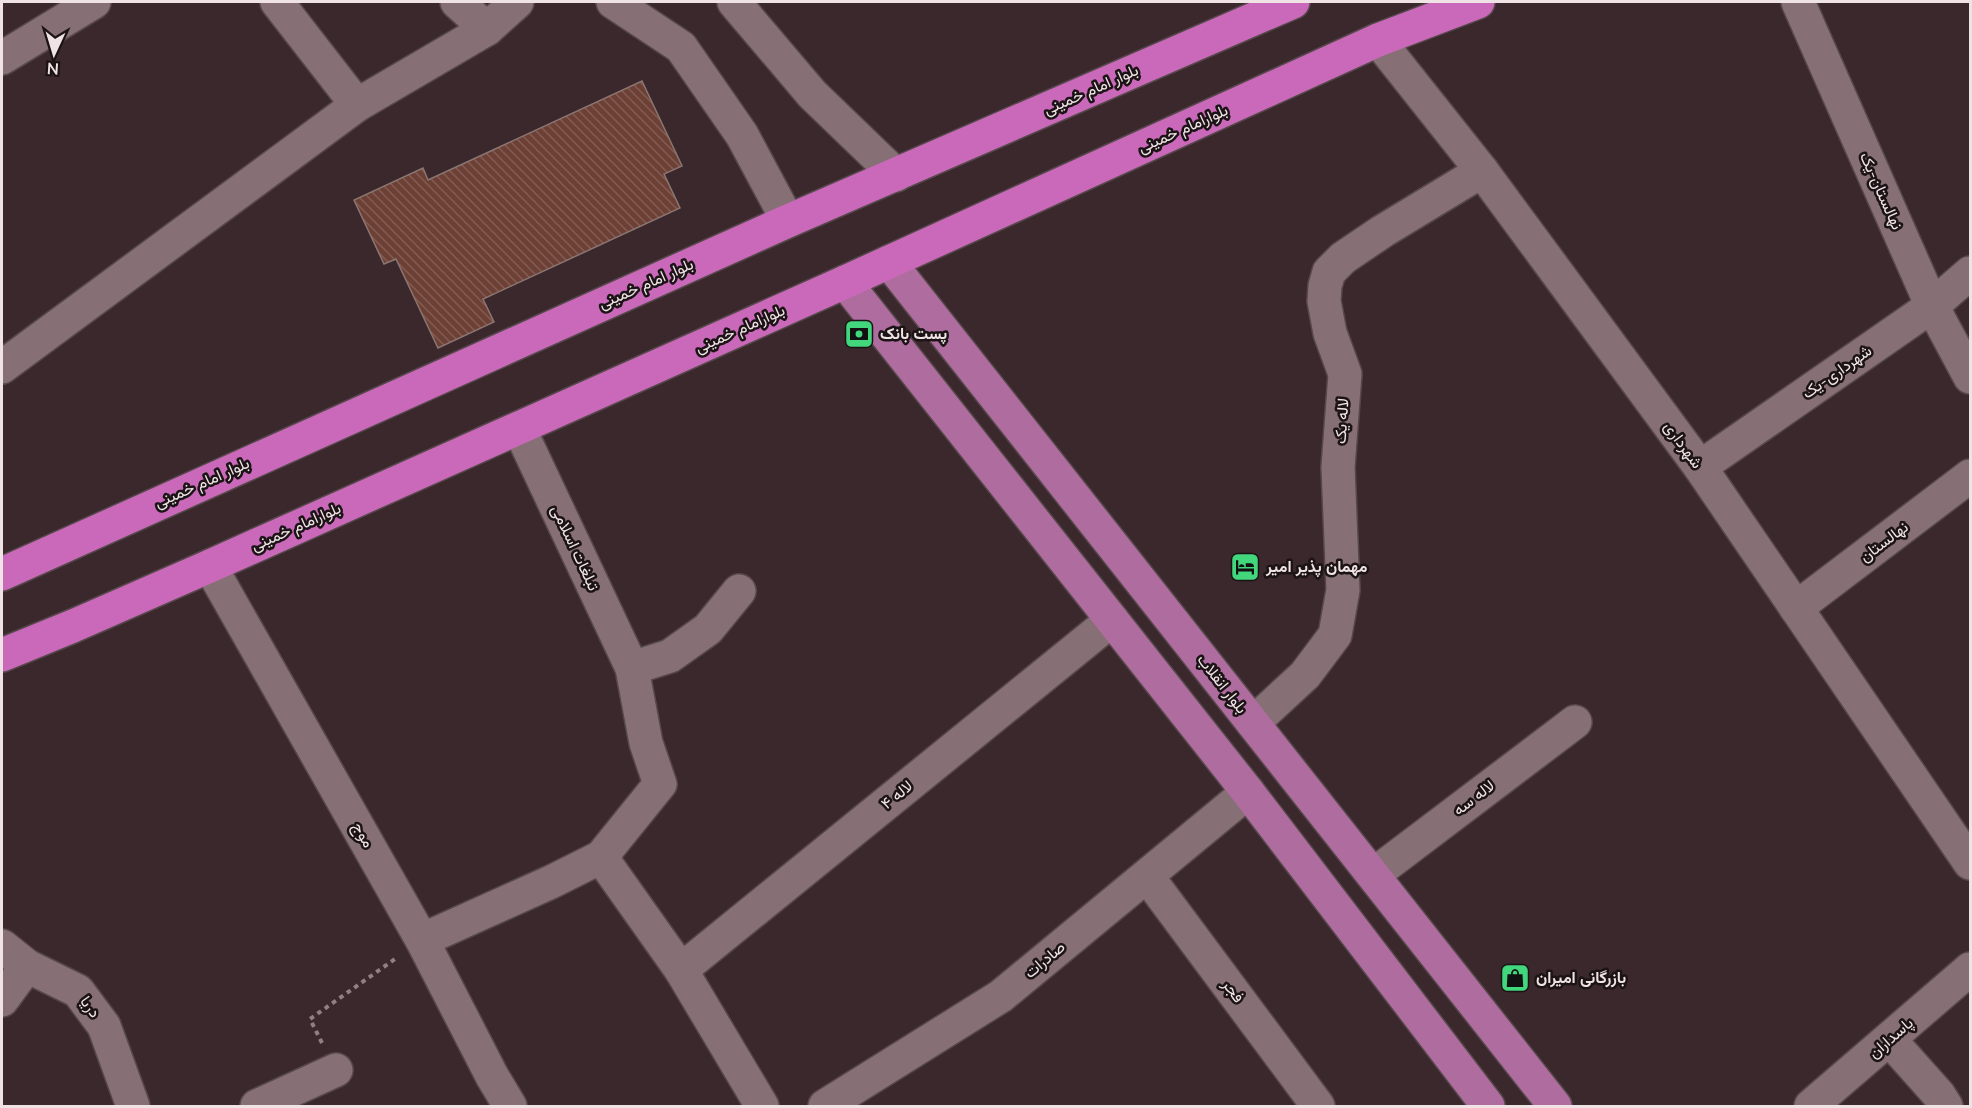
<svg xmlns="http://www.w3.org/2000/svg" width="1972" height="1108" font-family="'Nunito Sans',Vazirmatn,sans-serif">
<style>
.building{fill:url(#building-back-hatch);stroke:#8b7671;stroke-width:1.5}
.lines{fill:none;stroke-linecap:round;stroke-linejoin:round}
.minor-casing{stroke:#56474b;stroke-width:36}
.major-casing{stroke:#56474b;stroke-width:36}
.highway-casing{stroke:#56474b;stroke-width:36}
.path{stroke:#908083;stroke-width:4;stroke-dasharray:4.5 4.5;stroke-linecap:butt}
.minor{stroke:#867075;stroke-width:33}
.major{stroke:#af6c9e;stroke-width:33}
.highway{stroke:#ca69ba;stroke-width:33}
.labels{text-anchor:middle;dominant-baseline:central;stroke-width:5;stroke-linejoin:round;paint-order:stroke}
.street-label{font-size:16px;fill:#f0e3e6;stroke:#1b1315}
.poi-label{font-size:16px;font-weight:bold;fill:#f0e3e6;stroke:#1b1315;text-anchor:start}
</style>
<defs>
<pattern id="building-back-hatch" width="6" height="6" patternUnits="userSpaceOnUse" patternTransform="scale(1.5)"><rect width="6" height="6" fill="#6d4036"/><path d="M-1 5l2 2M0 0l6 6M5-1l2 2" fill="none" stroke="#825b53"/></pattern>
</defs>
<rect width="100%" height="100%" fill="#3a282c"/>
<polygon class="building" points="642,81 682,166 664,174 680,208 483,299 494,322 438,348 396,259 384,264 354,200 423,168 428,180"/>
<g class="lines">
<g class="minor-casing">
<g id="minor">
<polyline points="277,2 357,105"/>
<polyline points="457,2 487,29"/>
<polyline points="613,2 681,47 742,135 788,221"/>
<polyline points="734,2 812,94 896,175"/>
<polyline points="1798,2 1932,306 1970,377"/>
<polyline points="1378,40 1482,171 1700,467 1970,863"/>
<polyline points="2,58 94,2"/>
<polyline points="2,367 357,105 487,29 517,2"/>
<polyline points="519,428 632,668"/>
<polyline points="1700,467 1932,306 1970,273"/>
<polyline points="210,566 422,940 492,1076 510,1106"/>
<polyline points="1796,608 1970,476"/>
<polyline points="1253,723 1305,675 1335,635 1343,590 1338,467 1345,374 1330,333 1324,301 1325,286 1329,272 1343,258 1383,231 1482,171"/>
<polyline points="601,857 660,784 646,743 632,668 670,656 708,629 739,591"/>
<polyline points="1373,875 1575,722"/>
<polyline points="1147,876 1318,1106"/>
<polyline points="422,940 551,882 601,857 681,970 762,1106"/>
<polyline points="2,946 27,966 78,991 104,1026 133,1106"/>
<polyline points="681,970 1112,620"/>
<polyline points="2,1000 27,966"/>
<polyline points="1889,1039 1939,1095 1946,1106"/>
<polyline points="257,1106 336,1070"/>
<polyline points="825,1106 1001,996 1248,792"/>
<polyline points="1811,1106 1970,969"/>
</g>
</g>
<g class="major-casing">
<g id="major">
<polyline points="889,262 1555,1106"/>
<polyline points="845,282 1248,792 1488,1106"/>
</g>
</g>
<g class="highway-casing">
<g id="highway">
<polyline points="2,574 788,221 1293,2"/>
<polyline points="2,655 73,626 210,566 845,282 1378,40 1478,2"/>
</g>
</g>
<polyline class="path" points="322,1043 310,1019 395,959"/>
<use href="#minor" class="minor"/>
<use href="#major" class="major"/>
<use href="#highway" class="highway"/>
</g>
<defs>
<g id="bank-square" transform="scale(1.5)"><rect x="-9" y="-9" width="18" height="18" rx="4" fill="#42d77c" stroke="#1b1315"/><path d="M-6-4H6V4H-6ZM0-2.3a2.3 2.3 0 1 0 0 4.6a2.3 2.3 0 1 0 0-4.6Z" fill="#111"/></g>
<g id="hotel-square" transform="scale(1.5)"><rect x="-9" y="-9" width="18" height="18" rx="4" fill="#42d77c" stroke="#1b1315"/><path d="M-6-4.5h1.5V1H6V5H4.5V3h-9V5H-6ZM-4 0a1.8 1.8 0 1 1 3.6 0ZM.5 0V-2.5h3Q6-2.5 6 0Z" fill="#111"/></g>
<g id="shop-square" transform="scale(1.5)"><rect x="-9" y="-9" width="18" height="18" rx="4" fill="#42d77c" stroke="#1b1315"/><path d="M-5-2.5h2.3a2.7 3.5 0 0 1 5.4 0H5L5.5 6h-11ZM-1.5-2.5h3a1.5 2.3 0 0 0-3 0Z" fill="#111"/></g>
</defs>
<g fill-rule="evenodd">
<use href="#bank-square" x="859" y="334"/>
<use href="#hotel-square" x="1245" y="567"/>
<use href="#shop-square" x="1515" y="978"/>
</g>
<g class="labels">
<g class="street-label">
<text transform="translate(1091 90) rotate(-24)">بلوار امام خمینی</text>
<text transform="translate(1183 129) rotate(-24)">بلوارامام خمینی</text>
<text transform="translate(1881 191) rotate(66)">نهالستان-یک</text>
<text transform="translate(646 284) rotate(-24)">بلوار امام خمینی</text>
<text transform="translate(740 329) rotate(-24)">بلوارامام خمینی</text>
<text transform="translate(1837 372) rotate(-35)">شهرداری-یک</text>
<text transform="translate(1342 421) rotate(-86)">لاله یک</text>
<text transform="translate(1683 445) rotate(54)">شهرداری</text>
<text transform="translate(202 483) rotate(-24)">بلوار امام خمینی</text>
<text transform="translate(296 527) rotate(-24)">بلوارامام خمینی</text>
<text transform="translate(1884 542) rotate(-37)">نهالستان</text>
<text transform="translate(575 548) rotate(65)">تبلغات اسلامی</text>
<text transform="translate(1222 684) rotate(52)">بلوار انقلاب</text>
<text transform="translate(897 795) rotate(-39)">لاله ۴</text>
<text transform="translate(1474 798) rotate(-37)">لاله سه</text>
<text transform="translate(363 835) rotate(60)">موج</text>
<text transform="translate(1045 960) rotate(-40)">صادرات</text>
<text transform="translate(1233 991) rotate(53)">فجر</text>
<text transform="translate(90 1007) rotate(54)">دریا</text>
<text transform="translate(1891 1038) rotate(-41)">پاسداران</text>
</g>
<g class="poi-label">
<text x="880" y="334">پست بانک</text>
<text x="1266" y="567">مهمان پذیر امیر</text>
<text x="1536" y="978">بازرگانی امیران</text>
</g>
</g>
<rect width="1972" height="1108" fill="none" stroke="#f0e3e6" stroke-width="6"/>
<g transform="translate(54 54) rotate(184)" stroke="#1b1315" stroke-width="4.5" paint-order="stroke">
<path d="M0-4.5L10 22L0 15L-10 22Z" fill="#f0e3e6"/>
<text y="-9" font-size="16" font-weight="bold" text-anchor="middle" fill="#f0e3e6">N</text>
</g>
</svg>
